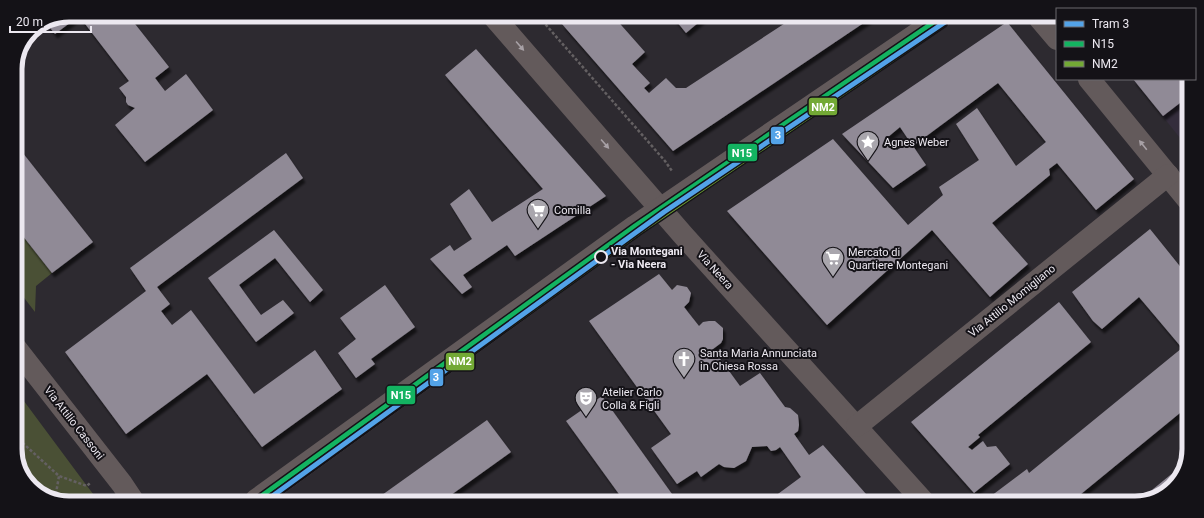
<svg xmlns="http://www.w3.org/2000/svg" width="1204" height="518" font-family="Roboto,sans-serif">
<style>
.built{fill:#342d3c}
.green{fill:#4a5035}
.building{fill:#908a96;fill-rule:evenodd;filter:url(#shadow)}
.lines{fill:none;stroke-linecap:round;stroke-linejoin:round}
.path{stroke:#646062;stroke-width:2.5;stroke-dasharray:3 2;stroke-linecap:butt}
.minor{stroke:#635a5b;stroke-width:22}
.bus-1-casing{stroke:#141217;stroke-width:8}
.bus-2-casing{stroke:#141217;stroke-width:8}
.bus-1{stroke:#13b361;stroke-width:5}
.bus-2{stroke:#73a935;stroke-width:5}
.tram-1-casing{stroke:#141217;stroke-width:8}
.tram-1{stroke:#53a3e8;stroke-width:5}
.oneway{fill:#a8a1a6}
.stop-dot{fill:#141217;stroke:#ece8f0;stroke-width:2}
.labels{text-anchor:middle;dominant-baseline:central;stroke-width:4;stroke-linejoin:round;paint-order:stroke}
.poi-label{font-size:11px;fill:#ece8f0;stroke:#141217;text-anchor:start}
.stop-label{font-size:11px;font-weight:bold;fill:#ece8f0;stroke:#141217;text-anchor:start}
.street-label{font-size:11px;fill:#ece8f0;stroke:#141217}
.rim{fill:none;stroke:#ece8f0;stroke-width:5}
.line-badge{stroke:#141217;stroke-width:1.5}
.badge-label{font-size:11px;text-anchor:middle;font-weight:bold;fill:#fff}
</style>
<defs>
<filter id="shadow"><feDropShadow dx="2.5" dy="4.5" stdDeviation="1" flood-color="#0009"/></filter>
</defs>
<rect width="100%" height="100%" fill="#2d2a30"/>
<polygon class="built" points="1133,79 1189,79 1188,148"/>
<g class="green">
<polygon points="15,226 52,273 36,286 35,312 15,286"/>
<polygon points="15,389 87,486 97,499 49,499 26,482 15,452"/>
</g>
<g class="building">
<polygon points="69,15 128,15 169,67 155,78 165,91 186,74 213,110 145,162 115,125 135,108 128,105 126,102 126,97 119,88 129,81 79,16 55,34 47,24"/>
<polygon points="570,17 614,17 645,52 632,64 650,83 644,88 649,93 666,78 676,88 686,88 793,18 871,18 673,151 562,24"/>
<polygon points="673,17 705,17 686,33"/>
<path d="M1007,22l127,157 -38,31 -39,-47 -8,6 1,6 -58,48 36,41 -38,33 -58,-67 -105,95 -100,-114 106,-72 75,86 35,-30 -4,-8 40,-27 -23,-36 21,-16 39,58 30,-24 -48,-59 -85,63 13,19 -33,23 -51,-54zM900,127l10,15 -13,8 -9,-13z"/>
<polygon points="476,49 606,196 515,256 507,245 463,275 472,287 462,294 430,259 450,245 454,251 472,239 450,204 469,189 492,222 543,189 445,75"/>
<polygon points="1133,79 1189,79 1189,96 1163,116"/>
<polygon points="15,143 93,242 52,273 15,226"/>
<polygon points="286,153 303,178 157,287 170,304 161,311 172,325 191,310 254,394 315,350 342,389 262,447 207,374 126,434 65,352 146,291 130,268"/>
<polygon points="1150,229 1187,275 1186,408 1070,503 983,502 1027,469 1029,473 1182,348 1139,297 1102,329 1093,321 1072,292"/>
<polygon points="274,230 323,290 310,302 275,258 239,285 261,315 283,300 294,313 256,342 208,278"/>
<polygon points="659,274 672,290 677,285 687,287 691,293 689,302 684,307 699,326 703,322 709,321 715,321 723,328 723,339 721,343 713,349 740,386 760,373 785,407 790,408 798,415 799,425 798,431 794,434 809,455 823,445 873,502 767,502 801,477 780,447 776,450 771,451 767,446 752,447 746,461 734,468 724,467 719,464 701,477 697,471 677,484 651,448 671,434 589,321"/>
<polygon points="385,285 415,327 371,359 375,364 356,378 338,353 356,339 340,318"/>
<polygon points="1059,302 1091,342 978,435 980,437 968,447 972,450 983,441 987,447 996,446 1010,464 974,493 911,422"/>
<polygon points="602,396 677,501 624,501 566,421"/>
<polygon points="487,420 511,452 444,500 375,500"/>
<polygon points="1185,463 1185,469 1165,494 1136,503"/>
</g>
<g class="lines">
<g class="path">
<polyline points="539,17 665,161 672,171"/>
<polyline points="15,436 59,476 87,486 90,483"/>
<polyline points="55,499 59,476"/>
</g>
<g class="minor">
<polyline points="494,17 683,235 924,502"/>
<polyline points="1040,19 1057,39"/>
<polyline points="1089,79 1188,200"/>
<polyline points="15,347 122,484 132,499"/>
<polyline points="857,426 1168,175"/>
<polyline points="256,500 635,226 940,18"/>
</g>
<g class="bus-1-casing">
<polyline id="bus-1" points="256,500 635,226 940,18"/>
</g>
<g class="bus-2-casing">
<polyline id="bus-2" points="268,500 639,232 944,24"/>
</g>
<use href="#bus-1" class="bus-1"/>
<use href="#bus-2" class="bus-2"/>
<g class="tram-1-casing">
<polyline id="tram-1" points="267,500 664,212 951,18"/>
</g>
<use href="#tram-1" class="tram-1"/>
</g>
<defs><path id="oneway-solid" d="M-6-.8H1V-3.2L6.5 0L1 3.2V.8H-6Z"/></defs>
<g class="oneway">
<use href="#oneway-solid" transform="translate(520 46) rotate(49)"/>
<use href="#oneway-solid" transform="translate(605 144) rotate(49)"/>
<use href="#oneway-solid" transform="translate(1143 145) rotate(-129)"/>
</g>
<defs>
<g id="sight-pin" transform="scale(1.15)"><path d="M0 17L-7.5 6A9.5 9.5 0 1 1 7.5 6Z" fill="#a9a6ad" stroke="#141217"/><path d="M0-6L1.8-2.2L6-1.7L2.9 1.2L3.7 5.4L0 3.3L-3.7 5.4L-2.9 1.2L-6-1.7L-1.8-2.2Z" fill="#fff"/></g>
<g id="supermarket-pin" transform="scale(1.15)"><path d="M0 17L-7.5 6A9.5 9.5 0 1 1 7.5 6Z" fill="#a9a6ad" stroke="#141217"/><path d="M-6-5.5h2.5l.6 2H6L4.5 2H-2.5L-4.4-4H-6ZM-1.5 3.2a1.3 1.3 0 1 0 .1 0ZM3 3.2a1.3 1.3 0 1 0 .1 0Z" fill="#fff"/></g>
<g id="church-pin" transform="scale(1.15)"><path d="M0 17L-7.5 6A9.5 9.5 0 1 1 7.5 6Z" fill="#a9a6ad" stroke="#141217"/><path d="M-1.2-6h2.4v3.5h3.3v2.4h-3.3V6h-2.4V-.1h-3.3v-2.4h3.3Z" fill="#fff"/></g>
<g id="theatre-pin" transform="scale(1.15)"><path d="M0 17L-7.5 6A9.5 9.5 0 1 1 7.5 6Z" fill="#a9a6ad" stroke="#141217"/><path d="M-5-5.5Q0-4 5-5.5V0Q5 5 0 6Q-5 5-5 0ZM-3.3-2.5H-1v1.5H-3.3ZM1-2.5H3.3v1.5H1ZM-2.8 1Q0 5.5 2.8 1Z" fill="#fff"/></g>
</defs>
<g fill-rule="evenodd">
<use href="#sight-pin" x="868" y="142"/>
<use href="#supermarket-pin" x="538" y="210"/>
<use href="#supermarket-pin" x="833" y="258"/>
<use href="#church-pin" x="684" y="359"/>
<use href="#theatre-pin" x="586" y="398"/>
</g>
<circle class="stop-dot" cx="601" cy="257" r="6"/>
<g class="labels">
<g class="poi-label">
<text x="884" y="142">Agnes Weber</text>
<text x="554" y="210">Comilla</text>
<text x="848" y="252">Mercato di<tspan x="848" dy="13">Quartiere Montegani</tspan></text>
<text x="700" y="353">Santa Maria Annunciata<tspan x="700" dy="13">in Chiesa Rossa</tspan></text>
<text x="602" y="392">Atelier Carlo<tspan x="602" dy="13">Colla &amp; Figli</tspan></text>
</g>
<g class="stop-label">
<text x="611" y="251">Via Montegani<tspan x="611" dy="13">- Via Neera</tspan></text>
</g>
<g class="street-label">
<text transform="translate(715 270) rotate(48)">Via Neera</text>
<text transform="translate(1012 301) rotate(-39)">Via Attilio Momigliano</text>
<text transform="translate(74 423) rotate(52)">Via Attilio Cassoni</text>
</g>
</g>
<path d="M0 0H1204V518H0ZM69 22H1135A47 47 0 0 1 1182 69V449A47 47 0 0 1 1135 496H69A47 47 0 0 1 22 449V69A47 47 0 0 1 69 22Z" fill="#141217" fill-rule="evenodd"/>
<path class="rim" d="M69 22H1135A47 47 0 0 1 1182 69V449A47 47 0 0 1 1135 496H69A47 47 0 0 1 22 449V69A47 47 0 0 1 69 22Z"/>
<g class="line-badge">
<rect x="808" y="97" width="30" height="19" rx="4" fill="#73a935"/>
<rect x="770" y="126" width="15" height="19" rx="4" fill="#53a3e8"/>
<rect x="727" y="143" width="31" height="19" rx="4" fill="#13b361"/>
<rect x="445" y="352" width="30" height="19" rx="4" fill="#73a935"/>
<rect x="429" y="368" width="15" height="19" rx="4" fill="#53a3e8"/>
<rect x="386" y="385" width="30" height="20" rx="4" fill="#13b361"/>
</g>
<g class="badge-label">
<text x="823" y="111">NM2</text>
<text x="778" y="139">3</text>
<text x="742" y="157">N15</text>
<text x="460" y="365">NM2</text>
<text x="436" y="381">3</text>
<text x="401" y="399">N15</text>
</g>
<rect x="1056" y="8" width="140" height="72" fill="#141217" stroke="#6a686e"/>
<rect x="1064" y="21" width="20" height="6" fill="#53a3e8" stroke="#6a686e"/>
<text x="1092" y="28" font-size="12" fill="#ece8f0">Tram 3</text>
<rect x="1064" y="41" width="20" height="6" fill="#13b361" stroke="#6a686e"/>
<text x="1092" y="48" font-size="12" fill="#ece8f0">N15</text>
<rect x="1064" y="61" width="20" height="6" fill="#73a935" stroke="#6a686e"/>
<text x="1092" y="68" font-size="12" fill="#ece8f0">NM2</text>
<path d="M10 26v6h81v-6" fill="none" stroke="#ece8f0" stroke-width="2"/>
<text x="16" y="26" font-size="12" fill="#ece8f0" stroke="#141217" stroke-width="3" paint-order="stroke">20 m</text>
</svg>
